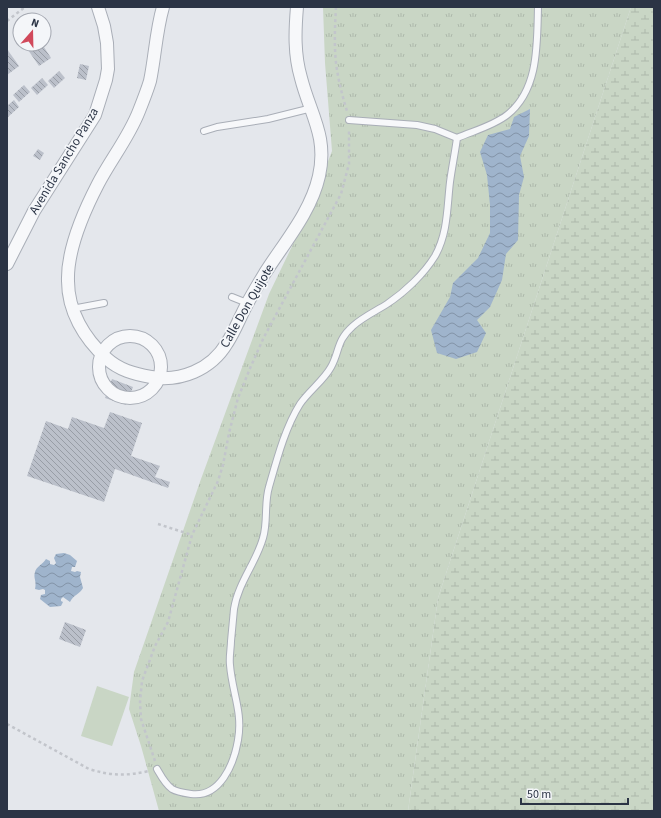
<svg xmlns="http://www.w3.org/2000/svg" width="661" height="818" font-family="'Source Sans 3',sans-serif">
<style>
.grass{fill:url(#grass-tufts)}
.wetland{fill:url(#wetland-marsh)}
.pitch{fill:#c9d6c5}
.water{fill:url(#water-waves)}
.building{fill:url(#building-back-hatch)}
.lines{fill:none;stroke-linecap:round;stroke-linejoin:round}
.service-casing{stroke:#a9aeb7;stroke-width:8}
.minor-casing{stroke:#a9aeb7;stroke-width:14}
.path{stroke:#c2c5cb;stroke-width:2.5;stroke-dasharray:3 3;stroke-linecap:butt}
.service{stroke:#f7f8fa;stroke-width:6}
.minor{stroke:#f7f8fa;stroke-width:12}
.labels{text-anchor:middle;dominant-baseline:central;stroke-width:3.5;stroke-linejoin:round;paint-order:stroke}
.street-label{font-size:13px;fill:#2b3445;stroke:#f4f6f9}
</style>
<defs>
<pattern id="grass-tufts" width="24" height="20" patternUnits="userSpaceOnUse"><rect width="24" height="20" fill="#c9d6c5"/><path d="M3 7l-1-3M5 7V3M7 7l1-3M15 17l-1-3M17 17v-4M19 17l1-3" fill="none" stroke="#adb8ab"/></pattern>
<pattern id="wetland-marsh" width="20" height="14" patternUnits="userSpaceOnUse"><rect width="20" height="14" fill="#c9d6c5"/><path d="M1 5h8M5 5V1M11 12h8M15 12V8" fill="none" stroke="#adb8ab"/></pattern>
<pattern id="water-waves" width="16" height="10" patternUnits="userSpaceOnUse"><rect width="16" height="10" fill="#9fb4cc"/><path d="M0 5q4-4 8 0t8 0" fill="none" stroke="#8293a7"/></pattern>
<pattern id="building-back-hatch" width="6" height="6" patternUnits="userSpaceOnUse"><rect width="6" height="6" fill="#bbc0ca"/><path d="M-1 5l2 2M0 0l6 6M5-1l2 2" fill="none" stroke="#989da6"/></pattern>
</defs>
<rect width="100%" height="100%" fill="#e4e7ec"/>
<polygon class="grass" points="323,7 631,7 438,598 408,811 159,811 141,746 129,709 134,672 201,479 269,294 308,213 332,151 325,63"/>
<polygon class="wetland" points="631,7 654,7 654,811 408,811 438,598"/>
<polygon class="pitch" points="97,686 129,697 112,746 81,736"/>
<g class="water">
<polygon points="530,109 529,136 520,156 524,177 519,195 518,240 506,254 502,280 490,307 477,320 486,333 477,352 456,359 437,353 431,330 450,297 453,283 478,258 490,233 490,205 487,175 480,152 488,135 510,129 514,117"/>
<path d="M64,553l6,2 7,6 -2,6h-3l-1,4 4,1 2,-1 4,1 -1,5 3,11c-3,6 -10,7 -13,14l-7,-5 -2,2v2l2,1 -2,4 -11,1 -10,-8 1,-4 4,-1v-4l-2,-1 -4,1 -4,-1c2,-8 -2,-11 0,-17 1,-5 8,-8 11,-13l4,2v3l4,1 2,-2 -2,-5 2,-4z"/>
</g>
<g class="building">
<polygon points="24,44 42,44 51,58 39,66"/>
<polygon points="7,49 19,66 7,75"/>
<polygon points="80,64 89,66 86,80 77,78"/>
<polygon points="59,71 65,78 54,88 48,81"/>
<polygon points="42,78 48,85 37,95 31,88"/>
<polygon points="24,85 30,92 19,102 13,95"/>
<polygon points="14,100 19,107 8,117 7,116 7,106"/>
<polygon points="38,149 44,153 40,160 33,156"/>
<polygon points="112,379 133,387 126,405 105,398"/>
<polygon points="110,412 142,423 131,456 160,466 155,477 170,482 168,488 115,469 104,502 27,476 46,421 68,429 72,417 104,428"/>
<polygon points="65,622 86,630 80,647 59,639"/>
</g>
<g class="lines">
<g class="service-casing">
<g id="service">
<polyline points="349,120 417,125 435,129 457,138"/>
<polyline points="204,131 217,127 268,119 312,108"/>
<polyline points="232,297 247,303"/>
<polyline points="72,309 104,303"/>
<path d="M157,769c4,7 8,15 15,20 5,3 12,4 19,5 29,4 43,-30 47,-54 5,-28 -6,-48 -8,-75 -1,-8 1,-17 1,-24 1,-11 2,-22 3,-32 4,-26 22,-46 29,-71 5,-16 1,-35 6,-51 8,-28 16,-59 31,-83 9,-13 24,-24 31,-37 9,-16 5,-26 22,-41 10,-9 23,-15 34,-22 18,-12 37,-30 48,-48 13,-23 12,-49 15,-74 2,-15 5,-29 7,-44 16,-7 36,-12 50,-23 32,-25 30,-71 31,-108"/>
</g>
</g>
<g class="minor-casing">
<g id="minor">
<path d="M163,7c-7,24 -8,50 -13,74 -3,10 -7,20 -11,30 -10,26 -28,48 -41,73 -14,27 -31,66 -30,97 0,30 16,57 38,77 13,12 28,16 45,19 29,5 60,-7 76,-34 8,-12 13,-26 20,-39 6,-11 12,-21 18,-31 19,-30 46,-61 54,-97 9,-40 -9,-62 -18,-98 -7,-24 -6,-47 -4,-71"/>
<polyline points="7,264 34,211 95,115 106,80 108,69 107,43 104,26 98,7"/>
<circle cx="130" cy="367" r="31"/>
</g>
</g>
<g class="path">
<path d="M336,7c-1,19 -2,37 0,56 2,16 6,32 11,48"/>
<polyline points="7,21 25,7"/>
<polyline points="158,524 192,535"/>
<path d="M7,724l82,45c22,7 38,7 60,2"/>
<polyline points="155,761 141,719 140,702 142,681 155,646 168,622 192,535 218,481 223,465 229,433 238,398 251,366 264,337 341,194 349,164 349,130"/>
</g>
<use href="#service" class="service"/>
<use href="#minor" class="minor"/>
</g>
<g class="labels">
<g class="street-label">
<text transform="translate(64 161) rotate(-59)">Avenida Sancho Panza</text>
<text transform="translate(247 306) rotate(-60)">Calle Don Quijote</text>
</g>
</g>
<rect width="661" height="818" fill="none" stroke="#2b3445" stroke-width="16"/>
<g transform="translate(32 32) rotate(20)"><circle r="19" fill="#f4f6f9" stroke="#a4a8b1"/>
<path d="M0-3L7 15L0 10L-7 15Z" fill="#d1495b"/>
<text y="-6" font-size="11" font-weight="bold" text-anchor="middle" fill="#2b3445">N</text>
</g>
<path d="M521 798v6h107v-6" fill="none" stroke="#2b3445" stroke-width="2"/>
<text x="527" y="798" font-size="12" fill="#2b3445" stroke="#f4f6f9" stroke-width="3" paint-order="stroke">50 m</text>
</svg>
